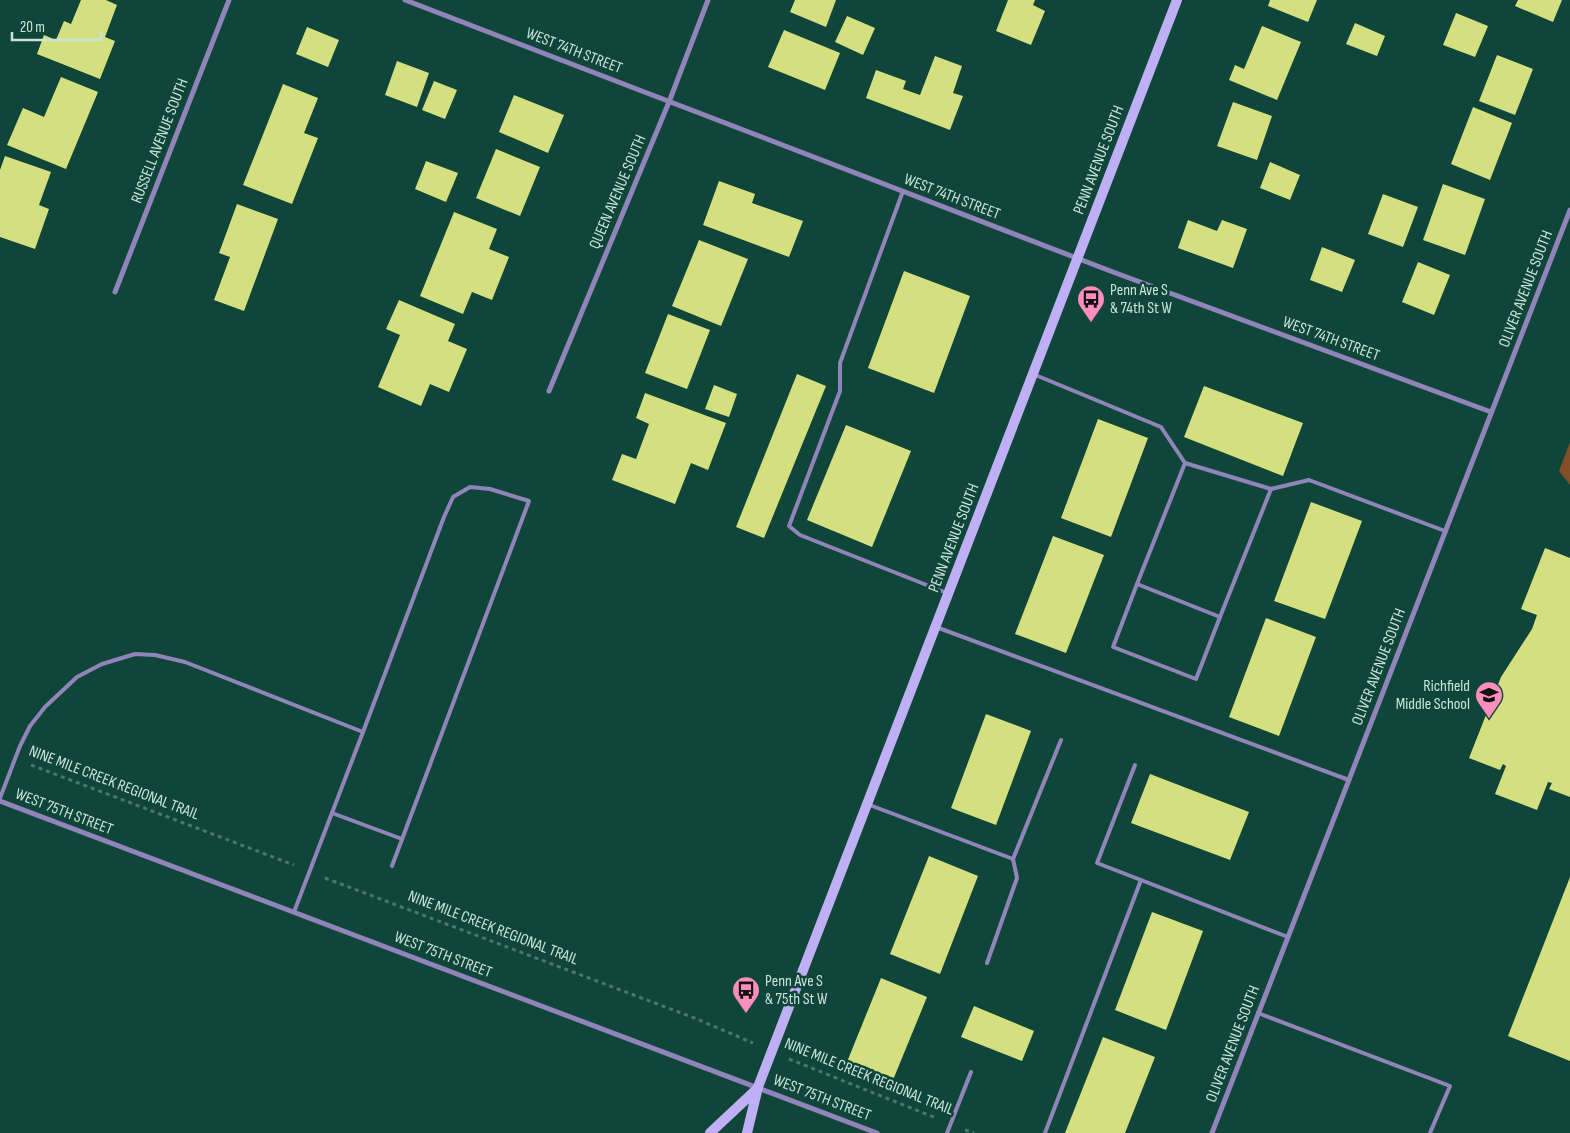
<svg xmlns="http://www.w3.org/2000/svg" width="1570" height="1133" font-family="'Sofia Sans Condensed',sans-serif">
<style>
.green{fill:#834f29}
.building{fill:#d4e07f}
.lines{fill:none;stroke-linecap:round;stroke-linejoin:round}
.path{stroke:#49776c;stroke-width:3;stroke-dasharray:4 4;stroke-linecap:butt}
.service{stroke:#9184bb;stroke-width:4}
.minor{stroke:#9184bb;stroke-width:5}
.secondary{stroke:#bfaff5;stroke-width:10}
.labels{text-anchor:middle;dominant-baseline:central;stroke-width:5;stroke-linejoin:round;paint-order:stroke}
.street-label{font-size:16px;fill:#c9e3db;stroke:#10463a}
.poi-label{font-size:16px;fill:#c9e3db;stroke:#10463a;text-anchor:start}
</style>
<rect width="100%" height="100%" fill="#10463a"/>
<polygon class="green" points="1570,442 1570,485 1559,471"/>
<g class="building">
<polygon points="81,0 106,0 117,5 105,37 115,41 100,79 37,54 44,35 56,40 64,21 71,24"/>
<polygon points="795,0 836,0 826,27 790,12"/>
<polygon points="1008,0 1035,0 1033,5 1045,11 1031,45 996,31"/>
<polygon points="1270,0 1317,0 1308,22 1268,6"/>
<polygon points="1518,0 1562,0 1553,22 1515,6"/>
<polygon points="1456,13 1488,26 1475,57 1443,45"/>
<polygon points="847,16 875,28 863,55 835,42"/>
<polygon points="1355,23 1385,36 1377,56 1346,44"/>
<polygon points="1262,26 1301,42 1277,100 1229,80 1235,65 1244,69"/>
<polygon points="307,27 339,40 328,67 296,54"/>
<polygon points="784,30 840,53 825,90 768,67"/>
<polygon points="1497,55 1533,69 1515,115 1479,101"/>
<polygon points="935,56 962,66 953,93 963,96 950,130 866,98 876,70 906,81 903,89 920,95"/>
<polygon points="397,61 429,73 417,107 385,95"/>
<polygon points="61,77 98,92 66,169 7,145 23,108 44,117"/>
<polygon points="434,81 457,90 445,119 422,110"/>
<polygon points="283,84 318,98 304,133 318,138 292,204 243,185"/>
<polygon points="514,95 564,115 548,153 499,132"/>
<polygon points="1233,102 1272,116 1257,160 1217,146"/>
<polygon points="1473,107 1512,123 1490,180 1451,164"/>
<polygon points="496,149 540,167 520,216 476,198"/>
<polygon points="5,156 51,172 39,205 49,209 35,249 0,237 0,170"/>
<polygon points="426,161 458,173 446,202 415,189"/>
<polygon points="1270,162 1300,175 1290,200 1260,188"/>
<polygon points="719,181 755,194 752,203 803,221 789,257 703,225"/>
<polygon points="1443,184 1485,199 1465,255 1423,240"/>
<polygon points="1383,194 1418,207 1403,247 1368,234"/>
<polygon points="237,204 278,219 244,311 214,300 230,257 219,253"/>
<polygon points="454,212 497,229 489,249 509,257 492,300 472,292 463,314 420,296"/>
<polygon points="1188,220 1217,231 1222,220 1247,229 1233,268 1178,248"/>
<polygon points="699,240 748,259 721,326 672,306"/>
<polygon points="1322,247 1355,260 1342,292 1310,280"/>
<polygon points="1418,262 1450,275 1434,315 1402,302"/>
<polygon points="904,271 970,296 934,393 868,368"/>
<polygon points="399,300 455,324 448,341 467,349 449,392 430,384 421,406 378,387 400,335 386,329"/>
<polygon points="668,314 710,330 687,389 645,373"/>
<polygon points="797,374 826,386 764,538 736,527"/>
<polygon points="714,385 737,394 729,417 705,409"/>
<polygon points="1204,386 1303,423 1283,476 1184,437"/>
<polygon points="645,393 726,423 708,470 691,463 675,504 612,480 622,454 636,459 649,424 636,418"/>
<polygon points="1098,419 1148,438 1111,537 1061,518"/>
<polygon points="846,425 911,451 872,547 807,520"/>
<polygon points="1311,502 1362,521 1325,619 1274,601"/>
<polygon points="1053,536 1104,555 1066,653 1015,634"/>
<polygon points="1545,548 1570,558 1570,797 1549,789 1552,783 1548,782 1537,810 1495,794 1506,766 1503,764 1500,770 1469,758 1501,677 1532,629 1537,615 1521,609"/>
<polygon points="1266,618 1316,637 1279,736 1229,717"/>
<polygon points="986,714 1031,731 996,825 951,808"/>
<polygon points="1150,774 1249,812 1230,860 1131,823"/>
<polygon points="929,856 978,876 940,974 890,954"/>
<polygon points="1570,877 1570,1061 1508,1036"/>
<polygon points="1152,912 1203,931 1166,1030 1115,1010"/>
<polygon points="881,978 927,997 893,1080 847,1062"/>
<polygon points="974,1006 1034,1031 1022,1061 961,1037"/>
<polygon points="1103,1037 1155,1057 1125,1133 1065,1133"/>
</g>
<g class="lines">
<g class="path">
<polyline points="31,765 294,865"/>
<polyline points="325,878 697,1019 753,1043"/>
<polyline points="789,1059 936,1118"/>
<polyline points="965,1130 974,1133"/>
</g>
<g class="service">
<polyline points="903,191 840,363 840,391 789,526 800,535 947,593"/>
<polyline points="1033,374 1161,427 1185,463 1137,584 1220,617 1271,489"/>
<polyline points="1185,463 1271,489 1309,480 1445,531"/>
<polyline points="1137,584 1113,647 1196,679 1220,617"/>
<polyline points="936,627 1349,780"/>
<polyline points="363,732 444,517 453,497 470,487 490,489 529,501 392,866"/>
<polyline points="1135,765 1097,863 1141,880"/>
<polyline points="0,798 20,746 30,726 45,707 77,677 102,664 135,654 155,655 185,662 363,732 294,912"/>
<polyline points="867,804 1013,859 1061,740"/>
<polyline points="332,813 402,839"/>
<polyline points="987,963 1017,878 1013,859"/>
<polyline points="1258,1013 1450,1086 1430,1133"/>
<polyline points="947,1133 971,1072"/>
<polyline points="1045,1133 1141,880 1288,937"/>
</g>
<g class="minor">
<polyline points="405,0 1113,272 1491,412"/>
<polyline points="115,292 229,0"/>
<polyline points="549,391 669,102 708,0"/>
<polyline points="0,801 877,1133"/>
<polyline points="1212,1133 1570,210"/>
</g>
<g class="secondary">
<polyline points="710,1133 758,1088"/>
<polyline points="747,1133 758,1087 1177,0"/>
</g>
</g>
<defs>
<g id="bus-pin" transform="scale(1.4375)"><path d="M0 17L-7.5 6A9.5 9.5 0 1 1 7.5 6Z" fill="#fe8ebd" stroke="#10463a"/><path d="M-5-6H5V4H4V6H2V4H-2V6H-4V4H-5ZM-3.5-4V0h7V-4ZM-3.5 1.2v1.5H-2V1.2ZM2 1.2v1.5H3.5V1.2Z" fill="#111"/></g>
<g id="school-pin" transform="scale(1.4375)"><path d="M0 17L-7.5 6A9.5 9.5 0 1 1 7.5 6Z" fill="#fe8ebd" stroke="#10463a"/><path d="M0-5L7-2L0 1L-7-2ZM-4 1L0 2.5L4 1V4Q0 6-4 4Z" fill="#111"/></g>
</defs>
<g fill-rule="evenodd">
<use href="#bus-pin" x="1091" y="299"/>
<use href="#school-pin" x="1489" y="695"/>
<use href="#bus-pin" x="746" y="990"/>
</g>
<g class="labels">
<g class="street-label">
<text transform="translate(574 51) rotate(21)">WEST 74TH STREET</text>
<text transform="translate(160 141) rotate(-69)">RUSSELL AVENUE SOUTH</text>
<text transform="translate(1099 160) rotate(-69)">PENN AVENUE SOUTH</text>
<text transform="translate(618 192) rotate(-67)">QUEEN AVENUE SOUTH</text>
<text transform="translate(952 197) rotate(21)">WEST 74TH STREET</text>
<text transform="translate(1526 289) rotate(-69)">OLIVER AVENUE SOUTH</text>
<text transform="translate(1331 339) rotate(20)">WEST 74TH STREET</text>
<text transform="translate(954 538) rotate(-69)">PENN AVENUE SOUTH</text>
<text transform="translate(1379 667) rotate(-69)">OLIVER AVENUE SOUTH</text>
<text transform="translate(114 783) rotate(21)">NINE MILE CREEK REGIONAL TRAIL</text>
<text transform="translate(64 812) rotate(21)">WEST 75TH STREET</text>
<text transform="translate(493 928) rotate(21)">NINE MILE CREEK REGIONAL TRAIL</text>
<text transform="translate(443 955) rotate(21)">WEST 75TH STREET</text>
<text transform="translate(1233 1044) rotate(-69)">OLIVER AVENUE SOUTH</text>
<text transform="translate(869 1077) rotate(22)">NINE MILE CREEK REGIONAL TRAIL</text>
<text transform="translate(822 1098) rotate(21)">WEST 75TH STREET</text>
</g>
<g class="poi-label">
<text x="1110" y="290">Penn Ave S<tspan x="1110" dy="18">&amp; 74th St W</tspan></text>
<text x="1470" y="686" text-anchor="end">Richfield<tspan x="1470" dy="18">Middle School</tspan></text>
<text x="765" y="981">Penn Ave S<tspan x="765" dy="18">&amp; 75th St W</tspan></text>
</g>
</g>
<path d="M12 32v8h89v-8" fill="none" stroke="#c9e3db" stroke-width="2.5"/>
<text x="20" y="32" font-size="15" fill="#c9e3db" stroke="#10463a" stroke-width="4" paint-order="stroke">20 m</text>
</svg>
